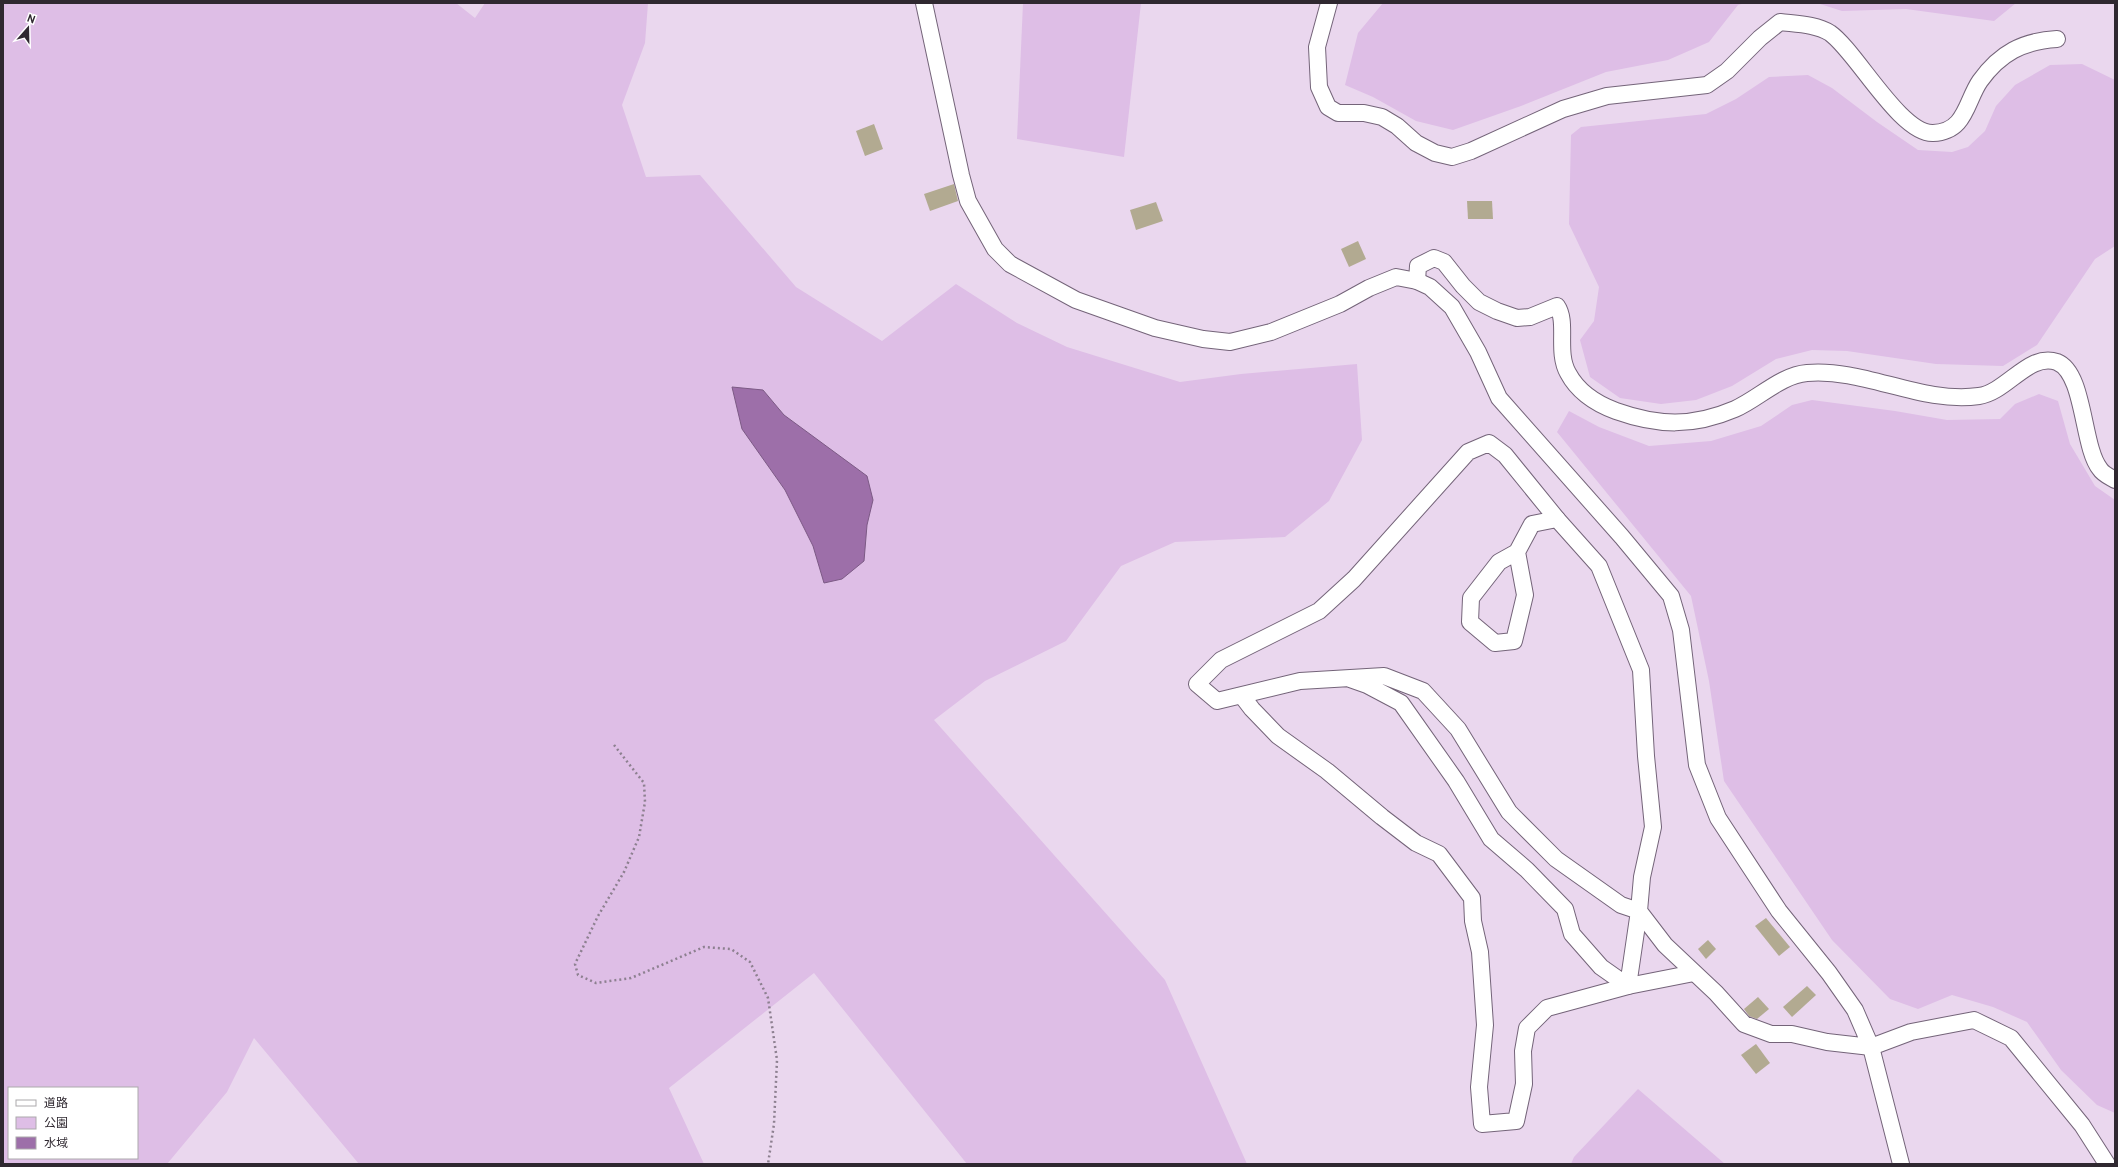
<svg xmlns="http://www.w3.org/2000/svg" width="2118" height="1167" font-family="Overpass,'Noto Sans JP',sans-serif">
<style>
.green{fill:#debee6;fill-rule:evenodd}
.water{fill:#9d6fa9;stroke:#7c5a85}
.building{fill:#b2aa91}
.lines{fill:none;stroke-linecap:round;stroke-linejoin:round}
.street-casing{stroke:#746479;stroke-width:18}
.path{stroke:#8d8090;stroke-width:2.5;stroke-dasharray:2 3;stroke-linecap:butt}
.street{stroke:#fff;stroke-width:16}
</style>
<rect width="100%" height="100%" fill="#ead7ee"/>
<g class="green">
<path d="M3,3h453l19,15 10,-15h163l-3,40 -23,62 24,72 54,-2 96,112 86,54 74,-57 61,39 50,24 113,35 61,-8 116,-10 5,76 -33,61 -44,36 -110,5 -54,24 -55,75 -81,40 -51,39 231,260 82,184h-280l-153,-191 -145,115 35,76h-345l-105,-126 -27,54 -60,72h-164zM9,1088h128v70h-128z"/>
<polygon points="1023,3 1141,3 1124,157 1017,139"/>
<polygon points="1383,3 1745,3 1738,5 1709,42 1668,60 1606,72 1521,106 1453,130 1416,121 1373,97 1345,85 1358,33"/>
<polygon points="1817,3 2016,3 1994,21 1906,9 1842,11"/>
<polygon points="2082,64 2115,80 2115,246 2095,259 2037,345 2003,366 1936,364 1847,351 1812,350 1776,359 1732,386 1696,400 1661,404 1620,398 1590,377 1580,340 1594,321 1599,287 1569,224 1571,135 1581,127 1706,114 1736,99 1769,77 1808,75 1832,88 1877,122 1918,150 1952,152 1968,147 1985,131 1996,106 2015,85 2050,65"/>
<polygon points="2039,394 2058,401 2070,444 2095,486 2115,500 2115,1113 2097,1105 2061,1070 2027,1022 1993,1007 1952,995 1918,1009 1890,999 1832,940 1724,781 1709,681 1691,596 1557,432 1569,411 1599,427 1649,446 1711,441 1761,426 1792,405 1812,400 1895,411 1947,420 2000,419 2015,404"/>
<polygon points="1638,1089 1725,1164 1571,1164 1574,1157"/>
</g>
<polygon class="water" points="732,387 763,390 784,415 867,476 873,500 867,525 864,561 842,579 824,583 813,546 785,490 742,429"/>
<g class="building">
<polygon points="874,124 883,149 865,156 856,131"/>
<polygon points="954,184 958,201 930,211 924,194"/>
<polygon points="1467,201 1492,201 1493,219 1468,219"/>
<polygon points="1156,202 1163,221 1136,230 1130,210"/>
<polygon points="1358,241 1366,259 1349,267 1341,249"/>
<polygon points="1766,918 1790,947 1779,956 1755,926"/>
<polygon points="1708,940 1716,949 1706,959 1698,949"/>
<polygon points="1807,986 1816,995 1792,1017 1783,1007"/>
<polygon points="1758,997 1769,1009 1757,1019 1749,1016 1744,1009"/>
<polygon points="1756,1044 1770,1063 1756,1074 1741,1055"/>
</g>
<g class="lines">
<g class="street-casing">
<g id="street">
<polyline points="924,3 961,175 968,201 995,249 1010,264 1076,300 1155,328 1203,339 1230,342 1271,332 1340,304 1369,288 1396,277 1417,281 1430,287 1452,307 1478,352 1499,398 1622,537 1671,596 1681,630 1697,765 1718,818 1779,911 1829,973 1855,1010 1871,1047 1827,1042 1792,1034 1771,1034 1744,1024 1716,993 1665,945 1639,911 1642,877 1653,827 1646,756 1641,670 1599,566 1557,519 1532,524 1517,552 1499,562 1471,598 1470,622 1495,643 1514,641 1525,595 1517,552"/>
<path d="M1329,3l-12,44 2,40 9,20 10,6h26l18,4 15,9 19,17 19,10 17,4 19,-6 92,-42 44,-13 100,-11 20,-14 33,-33 20,-16c16,2 36,2 50,11 26,18 70,101 103,100 33,-1 33,-32 47,-52 20,-28 43,-40 77,-42"/>
<path d="M1417,281l1,-15 16,-8 10,4 19,24 16,16 18,9 20,7 13,-1 27,-11c11,16 -1,46 11,67 10,19 29,31 48,38 42,15 77,16 119,-2 23,-10 46,-34 72,-36 58,-5 113,31 172,23 28,-4 50,-44 78,-34 28,11 25,85 43,107 3,5 10,8 15,11"/>
<polyline points="1350,679 1367,685 1401,703 1456,781 1491,839 1527,870 1565,909 1572,934 1601,967 1628,986 1639,911 1621,905 1556,859 1509,812 1458,729 1423,691 1384,676 1300,681 1217,701 1197,684 1221,660 1319,611 1354,579 1468,452 1489,443 1505,455 1557,519"/>
<polyline points="1242,696 1252,709 1278,736 1327,771 1382,817 1416,843 1439,854 1472,898 1473,921 1480,952 1485,1025 1479,1087 1482,1124 1516,1121 1524,1084 1523,1051 1527,1028 1547,1008 1628,986 1694,973"/>
<polyline points="1901,1164 1871,1047 1911,1032 1974,1020 2011,1038 2082,1125 2107,1164"/>
</g>
</g>
<polyline class="path" points="614,745 644,783 645,802 639,837 624,872 598,916 575,964 578,975 596,983 631,978 704,947 731,949 750,962 768,998 777,1060 774,1124 768,1164"/>
<use href="#street" class="street"/>
</g>
<rect width="2118" height="1167" fill="none" stroke="#2f2830" stroke-width="8"/>
<rect x="8" y="1087" width="130" height="72" fill="#ffffff" stroke="#aca9ac"/>
<rect x="16" y="1100" width="20" height="6" fill="#ffffff" stroke="#aca9ac"/>
<text x="44" y="1107" font-size="12" fill="#2f2830">道路</text>
<rect x="16" y="1117" width="20" height="12" fill="#debee6" stroke="#aca9ac"/>
<text x="44" y="1127" font-size="12" fill="#2f2830">公園</text>
<rect x="16" y="1137" width="20" height="12" fill="#9d6fa9" stroke="#aca9ac"/>
<text x="44" y="1147" font-size="12" fill="#2f2830">水域</text>
<g transform="translate(28 28) rotate(20)" stroke="#ffffff" stroke-width="3" paint-order="stroke">
<path d="M0-3L7 15L0 10L-7 15Z" fill="#2f2830"/>
<text y="-6" font-size="11" font-weight="bold" text-anchor="middle" fill="#2f2830">N</text>
</g>
</svg>
